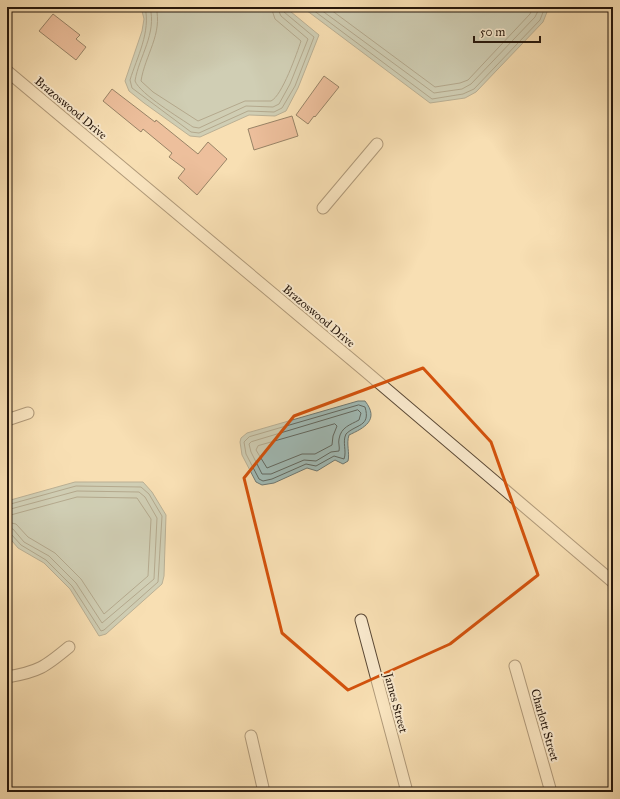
<svg xmlns="http://www.w3.org/2000/svg" width="620" height="799" font-family="'IM FELL Great Primer',serif">
<style>
.water{fill:#a0bab5;stroke:#6f7871}
.lines{fill:none;stroke-linecap:round;stroke-linejoin:round}
.shore{stroke:#626860;stroke-width:1}
.building{fill:#df9980;stroke:#25160b}
.minor-casing{stroke:#5a4835;stroke-width:13}
.minor{stroke:#faeace;stroke-width:11}
.marked{fill:none;stroke:#d4520c;stroke-width:3;stroke-linejoin:round}
.labels{text-anchor:middle;dominant-baseline:central;stroke-width:4;stroke-linejoin:round;paint-order:stroke}
.street-label{font-size:12px;fill:#25160b;stroke:#faeace}
</style>
<rect width="100%" height="100%" fill="#f8dfb3"/>
<filter id="stains"><feTurbulence type="fractalNoise" baseFrequency=".005" numOctaves="4"/><feColorMatrix values="0 0 0 0 .2 0 0 0 0 .09 0 0 0 0 .02 0 0 0 .5 -.17"/></filter>
<radialGradient id="worn" r=".72"><stop offset=".6" stop-color="#630" stop-opacity="0"/><stop offset="1" stop-color="#630" stop-opacity=".3"/></radialGradient>
<g class="water">
<polygon points="141,7 285,7 319,35 298,88 286,111 275,116 249,115 200,137 190,136 144,103 129,91 125,81 142,31 144,19"/>
<polygon points="302,7 549,7 543,22 476,92 465,98 430,103"/>
<path d="M358,401h7c15,19 -1,27 -16,34 -3,9 1,18 -1,26l-5,3 -8,-4 -18,11 -10,-3 -33,15 -12,2 -6,-3 -14,-27 -2,-13 1,-4 6,-5z"/>
<polygon points="75,482 143,482 152,492 166,515 164,576 162,584 106,634 99,636 70,589 44,563 18,548 7,535 7,501"/>
</g>
<g class="lines">
<g class="shore">
<path d="M145,7c6,25 -8,50 -15,73l2,8 59,44 8,1 49,-22 26,1 8,-4 13,-22 19,-49 -30,-25 -2,-5"/>
<path d="M150,7c7,27 -11,49 -15,74 5,13 45,37 58,46l6,1 47,-22 27,1 6,-3 11,-20 18,-45 -27,-23 -4,-9"/>
<path d="M156,7c7,27 -11,48 -15,74l12,11 45,29 47,-20h26c11,-5 26,-48 30,-60l-26,-22 -4,-12"/>
<polyline points="309,7 432,99 463,94 474,89 540,20 545,7"/>
<polyline points="317,7 434,93 462,89 471,84 535,17 540,7"/>
<polyline points="327,7 435,87 460,83 468,80 530,14 533,7"/>
<path d="M359,405l6,2c6,20 -9,17 -19,27 -4,8 1,17 -2,25l-10,-3 -18,10 -10,-2 -34,15 -9,2 -4,-2 -13,-25 -2,-12 5,-5z"/>
<path d="M358,410l3,3 -2,7c-9,5 -18,7 -20,19 -1,4 1,8 0,12l-8,1 -15,9 -12,-1 -33,14h-9l-11,-22 -2,-8 2,-2z"/>
<polygon points="335,424 337,426 333,436 332,445 315,454 302,454 267,468 256,450 258,446"/>
<polyline points="7,505 76,486 141,487 149,494 162,516 158,582 104,630 101,631 72,586 46,560 21,545 11,534 7,533"/>
<polyline points="7,510 77,491 139,492 145,497 157,518 154,579 102,623 76,583 49,556 24,542 13,529 7,528"/>
<polyline points="7,516 77,497 137,498 151,519 148,576 104,614 81,579 55,553 28,537 16,524 7,522"/>
</g>
</g>
<g class="building">
<polygon points="53,14 80,35 76,39 86,47 76,60 39,31"/>
<polygon points="324,76 339,87 315,117 314,116 308,124 296,115"/>
<polygon points="112,89 155,122 156,120 198,154 208,142 227,159 197,195 178,178 185,169 169,157 172,153 143,129 141,132 103,101"/>
<polygon points="292,116 298,136 254,150 248,129"/>
</g>
<g class="lines">
<g class="minor-casing">
<g id="minor">
<polyline points="7,71 364,370 613,582"/>
<polyline points="323,208 377,144"/>
<polyline points="7,420 28,413"/>
<polyline points="361,620 407,792"/>
<polyline points="515,666 551,792"/>
<path d="M7,677c31,-5 38,-10 62,-30"/>
<polyline points="251,736 264,792"/>
</g>
</g>
<use href="#minor" class="minor"/>
</g>
<path d="M0 0H620V799H0ZM423,368l68,74 47,133 -88,69 -102,46 -66,-57 -38,-155 50,-62z" fill="#f8dfb3" fill-opacity=".55" fill-rule="evenodd"/>
<path class="marked" d="M423,368l68,74 47,133 -88,69 -102,46 -66,-57 -38,-155 50,-62z"/>
<g class="labels">
<g class="street-label">
<text transform="translate(71 108) rotate(40)">Brazoswood Drive</text>
<text transform="translate(319 316) rotate(40)">Brazoswood Drive</text>
<text transform="translate(396 703) rotate(75)">James Street</text>
<text transform="translate(545 725) rotate(74)">Charlott Street</text>
</g>
</g>
<rect width="620" height="799" fill="none" stroke="#f8dfb3" stroke-width="24"/>
<rect x="8" y="8" width="604" height="783" fill="none" stroke="#25160b" stroke-width="2"/>
<rect x="12" y="12" width="596" height="775" fill="none" stroke="#25160b"/>
<path d="M474 36v6h66v-6" fill="none" stroke="#25160b" stroke-width="2"/>
<text x="480" y="36" font-size="12" fill="#25160b" stroke="#faeace" stroke-width="3" paint-order="stroke">50 m</text>
<rect width="100%" height="100%" filter="url(#stains)"/>
<rect width="100%" height="100%" fill="url(#worn)"/>
</svg>
